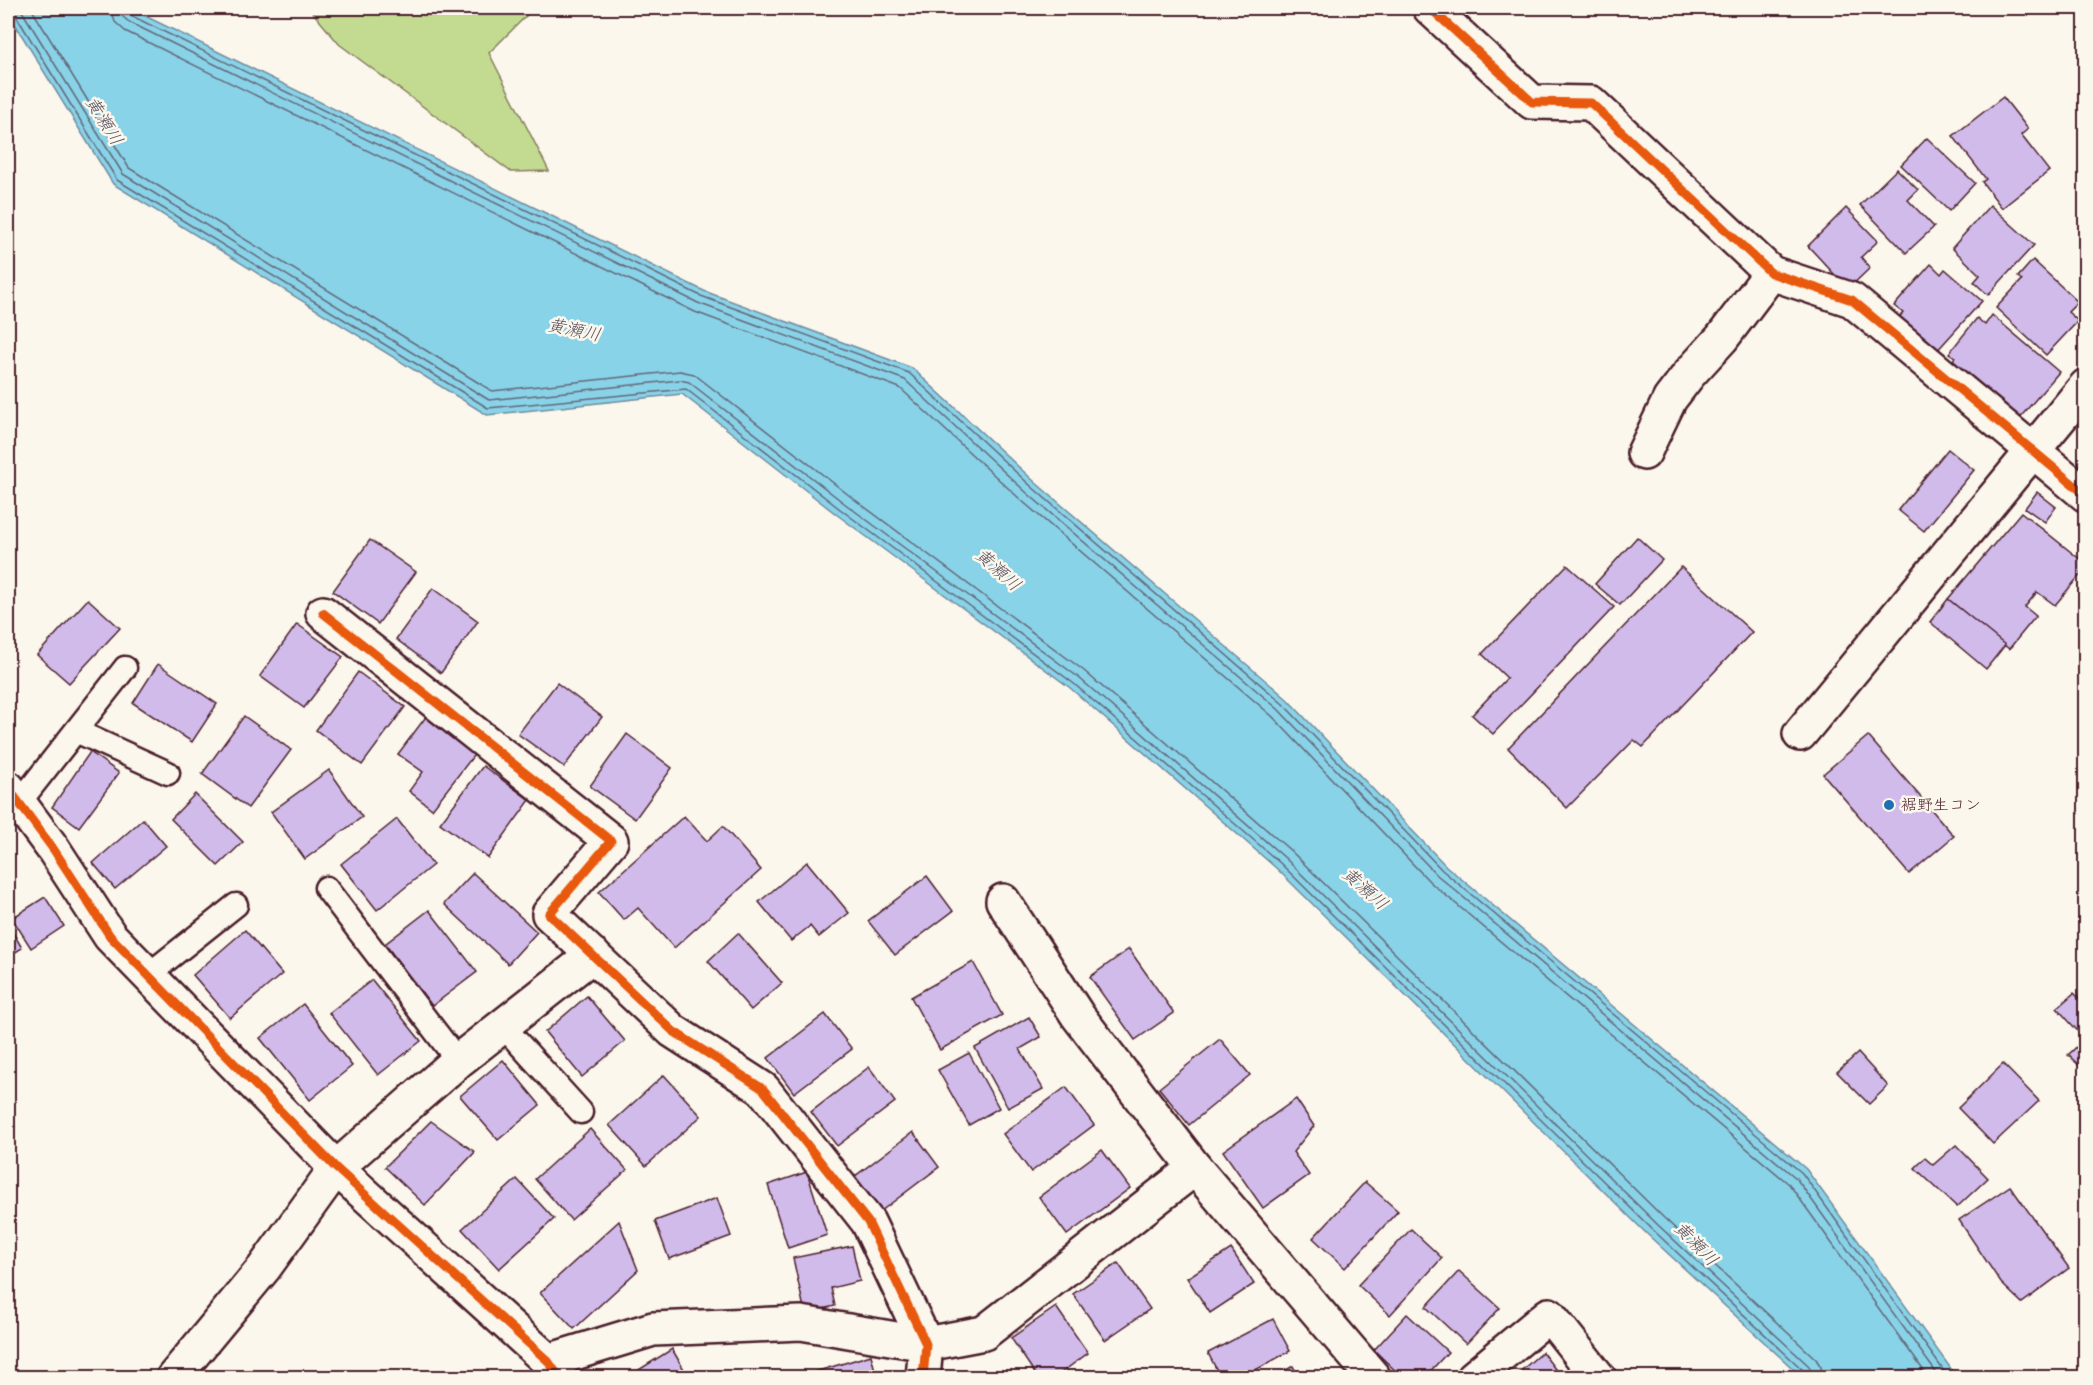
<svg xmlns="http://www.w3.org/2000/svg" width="2093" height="1385" font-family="Pangolin,'Klee One',sans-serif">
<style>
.green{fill:#c3db91;stroke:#867d5e;stroke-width:1.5}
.water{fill:#89d3e9;stroke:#708b9d;stroke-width:1.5}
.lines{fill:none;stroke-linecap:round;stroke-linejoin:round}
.shore{stroke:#636777;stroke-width:1.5}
.building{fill:#d1bbeb;stroke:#4a1f2b;stroke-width:1.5}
.lane-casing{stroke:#4a1f2b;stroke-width:27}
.street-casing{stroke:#4a1f2b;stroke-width:38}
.lane{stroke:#fbf7ec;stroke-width:22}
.street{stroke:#fbf7ec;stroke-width:33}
.cycleway-casing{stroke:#fbf7ec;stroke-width:13}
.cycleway{stroke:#e8590c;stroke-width:9}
.poi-dot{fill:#1f6fb2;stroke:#fbf7ec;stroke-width:2}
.labels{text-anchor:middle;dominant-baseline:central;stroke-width:5;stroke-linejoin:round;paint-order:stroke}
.poi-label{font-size:16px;fill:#4a1f2b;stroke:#fbf7ec;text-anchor:start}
.water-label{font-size:18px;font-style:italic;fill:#5d5564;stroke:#fbf7ec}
</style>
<rect width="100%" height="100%" fill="#fbf7ec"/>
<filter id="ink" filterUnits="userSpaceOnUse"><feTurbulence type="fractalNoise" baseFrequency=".0167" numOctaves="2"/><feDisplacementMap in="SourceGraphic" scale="12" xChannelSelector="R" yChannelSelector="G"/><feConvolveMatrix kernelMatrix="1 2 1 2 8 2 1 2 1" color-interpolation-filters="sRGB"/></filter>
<g filter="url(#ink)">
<polygon class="green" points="309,8 534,8 489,53 549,171 511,172 339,44"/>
<polygon class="water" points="8,8 129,8 704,291 912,368 1036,483 1287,699 1446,866 1806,1169 1957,1377 1802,1377 1648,1235 1276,868 1069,687 836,514 682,394 487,415 113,184 8,13"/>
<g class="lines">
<g class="shore">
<polyline points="20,8 123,174 489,400 680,380 689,382 844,503 1078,677 1285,858 1658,1225 1809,1366 1814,1378"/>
<polyline points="31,8 129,168 492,391 680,371 694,374 850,496 1083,670 1291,851 1664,1218 1816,1359 1821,1367 1823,1378"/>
<polyline points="111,8 115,22 125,31 695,312 900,388 1021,500 1272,716 1430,882 1789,1184 1929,1378"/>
<polyline points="120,8 122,16 129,22 698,303 905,380 1027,493 1278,709 1437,875 1796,1178 1940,1378"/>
<polyline points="128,8 128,12 132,16 701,296 909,373 1032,487 1283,704 1442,870 1802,1173 1949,1378"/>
<polyline points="8,11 15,14 117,180 488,408 686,389 840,509 1073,683 1280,863 1653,1230 1804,1371 1806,1378"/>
</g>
</g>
<g class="building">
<polygon points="2003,97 2028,129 2021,135 2049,171 2002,208 1982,182 1986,179 1953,136"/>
<polygon points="1927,138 1975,183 1949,211 1901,165"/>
<polygon points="1897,169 1918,190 1908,200 1934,227 1906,253 1860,205"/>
<polygon points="1990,205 2034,245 1988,295 1974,282 1980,275 1952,248"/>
<polygon points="1846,208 1878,241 1861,257 1870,268 1848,289 1808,246"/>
<polygon points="2033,260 2078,302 2068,312 2078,321 2046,355 1996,308 2022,280 2018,277"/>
<polygon points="1931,264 1941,274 1945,269 1982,301 1935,353 1898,318 1903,313 1894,306"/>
<polygon points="1992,315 2059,372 2018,420 1951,363 1955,357 1949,353 1977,318 1985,325"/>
<polygon points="1948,449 1974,470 1924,531 1898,510"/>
<polygon points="2037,492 2056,507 2045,522 2025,508"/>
<polygon points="2021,512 2086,564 2086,568 2055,605 2037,592 2025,607 2036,616 2009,649 1948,599"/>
<polygon points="1637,537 1662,560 1620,605 1595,584"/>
<polygon points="370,540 416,572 378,624 333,591"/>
<polygon points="1567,565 1614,607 1493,734 1472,715 1507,678 1482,654"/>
<polygon points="1681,567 1752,632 1643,747 1634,740 1567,808 1508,748"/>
<polygon points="433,588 478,621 441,673 396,639"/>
<polygon points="88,599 120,628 69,683 37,655"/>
<polygon points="1948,599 2005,645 1986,669 1930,622"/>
<polygon points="297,624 343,657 304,708 260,676"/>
<polygon points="158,664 217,704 192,742 133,703"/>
<polygon points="358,672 405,707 362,765 316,730"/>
<polygon points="557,683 602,717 564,767 518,734"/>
<polygon points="428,714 477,751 432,809 409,791 423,772 398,754"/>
<polygon points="244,716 291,750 248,808 202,774"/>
<polygon points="627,734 672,768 635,819 590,786"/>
<polygon points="1868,736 1954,836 1909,874 1823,774"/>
<polygon points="90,752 119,773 79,827 52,807"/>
<polygon points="483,766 530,800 488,858 440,823"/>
<polygon points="329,770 362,817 305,859 271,812"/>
<polygon points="195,794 243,842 218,866 171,819"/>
<polygon points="684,816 707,841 723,826 761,870 674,948 638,908 624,920 599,892"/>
<polygon points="143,819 166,846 115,889 93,863"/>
<polygon points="397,819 433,865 377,910 341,864"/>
<polygon points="807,862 849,913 819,937 810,926 791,941 759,902"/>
<polygon points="473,873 537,932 508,964 444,904"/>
<polygon points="927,876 953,911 895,955 868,921"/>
<polygon points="45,897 64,926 31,948 12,918"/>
<polygon points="429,910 477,972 432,1006 385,944"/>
<polygon points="8,924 22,948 8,957"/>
<polygon points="245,930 282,974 230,1018 193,975"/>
<polygon points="738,933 782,983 751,1010 708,961"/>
<polygon points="1129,949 1174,1013 1135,1040 1090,977"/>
<polygon points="973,962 1002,1015 940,1050 911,997"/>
<polygon points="372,980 421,1041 378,1075 329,1013"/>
<polygon points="2074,993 2086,1005 2086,1034 2083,1037 2057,1008"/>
<polygon points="587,996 625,1041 582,1077 545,1032"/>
<polygon points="303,1004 352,1066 310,1100 260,1038"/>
<polygon points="825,1014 852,1049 794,1093 768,1058"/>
<polygon points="1029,1017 1041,1037 1020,1049 1043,1089 1008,1108 975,1048"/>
<polygon points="2086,1038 2086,1063 2081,1067 2068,1055"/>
<polygon points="1220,1039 1250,1075 1189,1125 1159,1088"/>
<polygon points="969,1053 999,1108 969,1125 938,1070"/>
<polygon points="1858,1053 1888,1086 1869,1104 1837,1072"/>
<polygon points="503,1060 540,1105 498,1140 460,1096"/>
<polygon points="2003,1064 2039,1101 1993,1144 1958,1108"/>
<polygon points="869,1067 895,1102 837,1146 811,1112"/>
<polygon points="664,1075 701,1116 646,1166 609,1125"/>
<polygon points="1066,1087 1094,1125 1031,1172 1003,1134"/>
<polygon points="1296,1099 1314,1126 1293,1152 1309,1175 1263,1208 1223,1151"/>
<polygon points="431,1121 475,1152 425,1205 385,1167"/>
<polygon points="590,1129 627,1170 571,1220 535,1179"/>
<polygon points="913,1132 939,1167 881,1211 854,1177"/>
<polygon points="1956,1145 1988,1178 1957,1207 1915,1168 1925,1158 1933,1165"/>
<polygon points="1102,1150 1130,1188 1067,1235 1039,1197"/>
<polygon points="807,1172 827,1235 788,1248 768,1185"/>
<polygon points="517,1179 554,1219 499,1269 462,1229"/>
<polygon points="1365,1182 1398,1211 1345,1268 1313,1238"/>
<polygon points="2010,1186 2069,1268 2022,1303 2001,1283 1959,1220"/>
<polygon points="717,1198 731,1236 669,1259 655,1221"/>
<polygon points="619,1221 638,1270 574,1329 540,1293"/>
<polygon points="1411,1229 1442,1258 1390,1315 1358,1285"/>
<polygon points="852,1246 860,1281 831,1288 835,1306 805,1313 793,1258"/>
<polygon points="1231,1249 1254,1284 1210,1313 1187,1278"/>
<polygon points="1118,1263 1150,1309 1105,1340 1073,1294"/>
<polygon points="1459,1271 1500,1308 1466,1344 1426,1307"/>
<polygon points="1056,1307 1088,1353 1054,1378 1038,1378 1011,1338"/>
<polygon points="1407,1314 1448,1352 1424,1378 1403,1378 1374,1350"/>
<polygon points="1273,1319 1290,1351 1241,1378 1221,1378 1208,1353"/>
<polygon points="672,1349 689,1378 626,1378"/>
<polygon points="1542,1352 1562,1378 1513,1378"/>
<polygon points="871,1355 877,1378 795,1378"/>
<polygon points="1293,1366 1299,1378 1272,1378"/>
</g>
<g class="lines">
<g class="lane-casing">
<g id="lane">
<polyline points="76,731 168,773"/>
<polyline points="19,803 125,668"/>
<polyline points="326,888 458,1061"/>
<polyline points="148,975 236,905"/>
<polyline points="503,1026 581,1112"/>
</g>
</g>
<g class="street-casing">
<g id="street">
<polyline points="1430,8 1532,102 1591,103 1771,273 1852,300 2086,495"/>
<polyline points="1644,453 1670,399 1690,373 1722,338 1771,273"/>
<polyline points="323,613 611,841 549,914 673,1031 763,1089 868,1222 926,1344 923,1378"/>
<polyline points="1800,734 2086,386"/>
<polyline points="8,788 54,850 110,936 336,1168 548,1361 560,1378"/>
<polyline points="1003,901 1078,1016 1195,1168 1374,1378"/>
<polyline points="548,1361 653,1329 801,1323 926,1344 984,1333 1195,1168"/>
<polyline points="173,1378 264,1268 336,1168 458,1061 593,955"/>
<polyline points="1473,1378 1549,1315 1599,1378"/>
</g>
</g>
<use href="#lane" class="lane"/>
<use href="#street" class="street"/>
<g class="cycleway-casing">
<g id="cycleway">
<polyline points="1430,8 1532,102 1591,103 1771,273 1852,300 2086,495"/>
<polyline points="323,613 611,841 549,914 673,1031 763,1089 868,1222 926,1344 923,1378"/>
<polyline points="8,788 54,850 110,936 336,1168 548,1361 560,1378"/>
</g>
</g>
<use href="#cycleway" class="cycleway"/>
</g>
</g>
<circle class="poi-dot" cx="1889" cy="805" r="6"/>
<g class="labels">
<g class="poi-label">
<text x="1901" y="805">裾野生コン</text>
</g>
<g class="water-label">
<text transform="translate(104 121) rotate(58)">黄瀬川</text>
<text transform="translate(574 330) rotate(12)">黄瀬川</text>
<text transform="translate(998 570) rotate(42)">黄瀬川</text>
<text transform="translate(1365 889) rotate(42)">黄瀬川</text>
<text transform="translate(1696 1244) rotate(46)">黄瀬川</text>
</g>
</g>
<rect width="2093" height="1385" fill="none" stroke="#fbf7ec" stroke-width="30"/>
<rect x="15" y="15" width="2063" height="1355" fill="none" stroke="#4a1f2b" stroke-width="2" filter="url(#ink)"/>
</svg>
